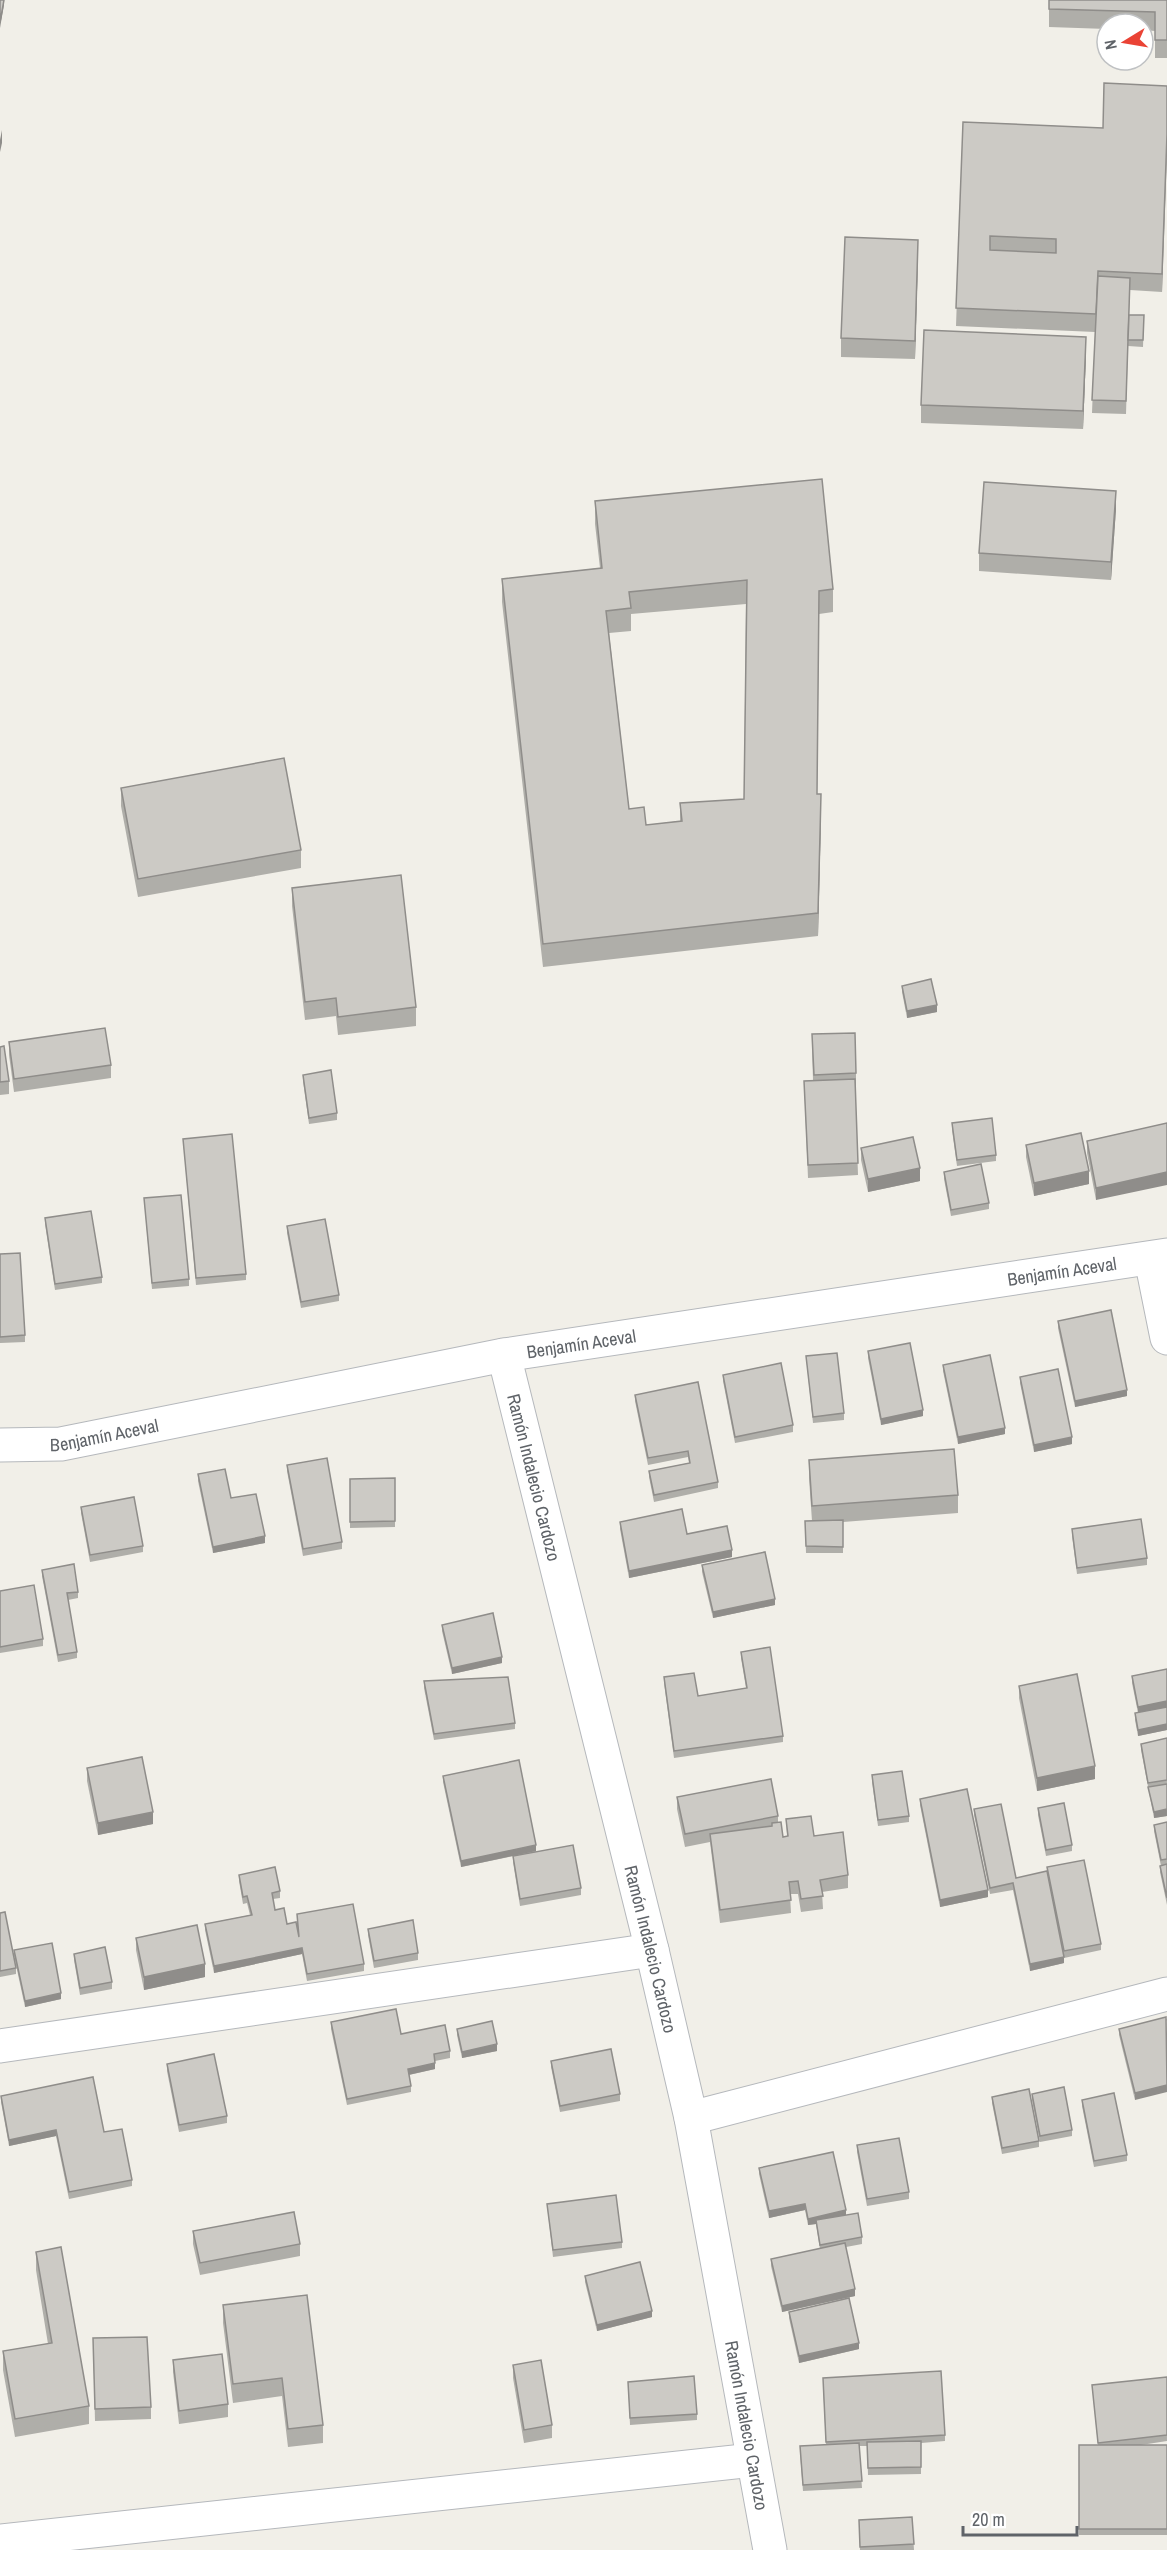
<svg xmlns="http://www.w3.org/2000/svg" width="1167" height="2550" font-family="'Archivo Narrow',sans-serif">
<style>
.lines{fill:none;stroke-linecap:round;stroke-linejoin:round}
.minor-casing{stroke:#b5b8bc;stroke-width:35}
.tertiary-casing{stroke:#b5b8bc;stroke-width:35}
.minor{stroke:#fff;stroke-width:33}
.tertiary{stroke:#fff;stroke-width:33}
.wall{fill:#afaea9;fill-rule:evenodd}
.shaded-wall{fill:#8f8d8a}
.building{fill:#cccac5;stroke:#8f8d8a;stroke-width:1.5;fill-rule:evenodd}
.labels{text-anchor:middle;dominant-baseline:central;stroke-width:4.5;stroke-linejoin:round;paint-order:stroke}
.street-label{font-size:18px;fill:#5f6368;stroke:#fff}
</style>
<rect width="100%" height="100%" fill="#f1efe8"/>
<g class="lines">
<g class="minor-casing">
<g id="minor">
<polyline points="1151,1259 1167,1338"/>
<path id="s1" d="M504,1355l148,595 39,168 79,432"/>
<polyline points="0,2046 652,1950"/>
<polyline points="691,2118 1167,1994"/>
<polyline points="0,2541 753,2460"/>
</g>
</g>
<g class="tertiary-casing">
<g id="tertiary">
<path id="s2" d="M0,1445l61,-1 443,-89 663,-100"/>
</g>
</g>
<use href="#minor" class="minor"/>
<use href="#tertiary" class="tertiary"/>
</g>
<g class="wall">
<polygon points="1049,0 1167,0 1167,58 1155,58 1155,31 1143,30 1143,24 1107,24 1107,29 1049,27"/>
<polygon points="1167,86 1162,292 1130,290 1129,315 1144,315 1143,347 1128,346 1126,414 1092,413 1095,332 956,326 963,122 1103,128"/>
<polygon points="918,258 915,359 841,357 841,338"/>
<polygon points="1086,355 1083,429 921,423 921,405"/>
<path d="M595,501l238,88v23l-14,2 -2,180 4,23 -3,119 -275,31 -41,-365v-23l98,-11 -5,-44zM746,604l-2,195 -64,4v18l-34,4 -17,-16 -20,-176 22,-2v-17z"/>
<polygon points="1116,509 1111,580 979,571 979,553"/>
<polygon points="121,788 301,850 301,868 138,897 121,806"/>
<polygon points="292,888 416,1007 416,1026 338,1035 336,1016 305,1020 292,906"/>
<polygon points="902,986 937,1012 907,1018 902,992"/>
<polygon points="9,1042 111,1065 111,1078 14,1092 9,1055"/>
<polygon points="0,1047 9,1081 9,1094 0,1095"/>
<polygon points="812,1047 856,1073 856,1086 855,1086 858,1175 808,1178 804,1081 813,1080"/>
<polygon points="303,1075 337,1113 337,1120 309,1124 303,1081"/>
<polygon points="952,1123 996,1155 996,1161 957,1166 952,1130"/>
<polygon points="1167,1123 1096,1200 1087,1153 1087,1141"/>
<polygon points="183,1139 246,1274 246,1280 196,1285"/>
<polygon points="1026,1145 1089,1184 1034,1196 1026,1157"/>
<polygon points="861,1148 920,1181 868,1192 861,1160"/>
<polygon points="944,1172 989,1203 989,1209 951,1216 944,1179"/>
<polygon points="144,1198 189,1279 189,1286 152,1289"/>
<polygon points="45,1218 102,1277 102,1283 55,1290 45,1224"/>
<polygon points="287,1226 339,1295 339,1301 301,1308 287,1233"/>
<polygon points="0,1254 25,1335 25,1342 0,1343"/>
<polygon points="1058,1321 1127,1396 1075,1407 1058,1328"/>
<polygon points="868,1351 923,1416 881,1425 868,1358"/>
<polygon points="806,1356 844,1413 844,1420 813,1423"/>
<polygon points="943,1365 1005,1434 958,1444 943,1371"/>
<polygon points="723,1375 793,1425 793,1432 735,1443 723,1381"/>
<polygon points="1020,1377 1072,1444 1034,1452 1020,1383"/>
<polygon points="635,1395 718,1482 718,1488 654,1502 649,1477 649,1471 689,1463 688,1457 648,1465 635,1401"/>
<polygon points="809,1460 958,1495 958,1513 843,1522 843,1553 806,1553 805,1521 812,1521 809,1478"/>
<polygon points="287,1465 342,1542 342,1549 303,1556 287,1471"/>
<polygon points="198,1474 231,1498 265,1543 213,1553 198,1481"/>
<polygon points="395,1478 395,1527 350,1528 350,1479"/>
<polygon points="81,1507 143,1546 143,1552 90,1562 81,1513"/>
<polygon points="620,1522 687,1534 732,1557 629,1578 620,1529"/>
<polygon points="1072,1529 1147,1558 1147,1565 1077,1574 1072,1536"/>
<polygon points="702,1565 775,1605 713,1618 702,1572"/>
<polygon points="42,1570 78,1592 78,1598 68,1600 77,1652 77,1658 58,1662 42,1576"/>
<polygon points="0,1591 43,1639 43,1646 0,1653"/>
<polygon points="442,1625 502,1663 452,1674 442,1631"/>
<polygon points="741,1652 783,1736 783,1742 674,1758 664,1683 664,1677 698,1696 746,1688 741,1658"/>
<polygon points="1167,1669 1167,1730 1138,1736 1135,1720 1135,1713 1138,1713 1132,1683 1132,1676"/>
<polygon points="424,1681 515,1723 515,1729 434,1740 424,1688"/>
<polygon points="1019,1686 1095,1779 1037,1791 1019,1698"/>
<polygon points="1167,1738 1167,1816 1154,1818 1141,1750 1141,1744"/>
<polygon points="87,1768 153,1824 98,1835 87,1781"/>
<polygon points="872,1775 909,1816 909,1822 878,1826 872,1782"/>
<polygon points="443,1776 581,1888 581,1895 520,1906 513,1862 513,1856 461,1867 443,1782"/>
<polygon points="677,1797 778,1816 778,1822 783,1837 787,1836 786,1819 814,1836 848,1875 848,1888 822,1892 823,1909 801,1912 798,1894 790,1894 791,1913 720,1923 710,1842 685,1847 677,1809"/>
<polygon points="920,1799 988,1897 940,1907 920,1805"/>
<polygon points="1038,1808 1072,1845 1072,1851 1046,1856 1038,1815"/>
<polygon points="974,1809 1016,1878 1064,1963 1030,1971 1013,1890 990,1894 974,1815"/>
<polygon points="1167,1822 1167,1905 1160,1872 1161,1866 1154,1831 1154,1825"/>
<polygon points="1047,1867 1101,1944 1101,1950 1064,1958 1047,1874"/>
<polygon points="239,1875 280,1891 280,1898 273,1899 275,1910 287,1924 298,1928 297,1914 364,1964 364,1971 307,1981 302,1954 214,1973 205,1930 205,1924 250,1915 247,1903 243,1904 239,1881"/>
<polygon points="0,1913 16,1968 16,1974 0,1977"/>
<polygon points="368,1929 418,1953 418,1960 374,1968 368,1935"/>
<polygon points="136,1938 205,1977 144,1990 136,1950"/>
<polygon points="14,1950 61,1999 25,2007 14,1956"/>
<polygon points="74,1954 112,1982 112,1989 80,1995 74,1960"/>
<polygon points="1167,2019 1135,2100 1119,2035 1119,2029"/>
<polygon points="331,2022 401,2034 450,2051 450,2058 435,2061 435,2069 409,2075 411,2086 411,2092 347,2105 331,2029"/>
<polygon points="457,2029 497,2051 462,2058 457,2035"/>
<polygon points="551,2061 620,2094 620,2101 560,2112 551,2067"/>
<polygon points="167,2064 227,2116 227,2123 179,2132 167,2071"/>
<polygon points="1032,2094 1072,2130 1072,2136 1040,2142 1032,2100"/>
<polygon points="1,2096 104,2132 132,2180 132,2186 69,2199 56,2136 9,2146 1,2102"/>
<polygon points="992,2097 1039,2141 1039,2147 1002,2154 992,2103"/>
<polygon points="1082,2100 1127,2155 1127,2161 1094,2167 1082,2106"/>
<polygon points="857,2145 909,2192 909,2199 867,2206 857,2152"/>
<polygon points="759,2168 846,2215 862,2237 862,2244 846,2247 855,2296 782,2312 771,2266 771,2259 820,2249 816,2224 808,2225 805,2210 769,2218 759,2174"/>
<polygon points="547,2204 622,2242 622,2248 553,2257"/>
<polygon points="193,2231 300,2244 300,2256 200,2275 193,2244"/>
<polygon points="36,2252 89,2406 89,2424 15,2437 3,2370 3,2351 48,2344 36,2270"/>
<polygon points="585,2276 652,2317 597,2331 585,2282"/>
<polygon points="223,2305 323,2425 323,2443 288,2447 282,2396 233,2403 223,2323"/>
<polygon points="789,2312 859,2349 799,2363 789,2318"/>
<polygon points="93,2338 151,2407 151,2419 95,2421"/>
<polygon points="173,2360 228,2404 228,2417 179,2424 173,2372"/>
<polygon points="513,2365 552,2425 552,2438 524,2443 513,2378"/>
<polygon points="1167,2377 1167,2441 1141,2445 1167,2445 1167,2535 1079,2535 1079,2445 1098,2445 1092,2385"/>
<polygon points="628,2382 697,2414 697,2420 630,2425"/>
<polygon points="823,2385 945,2435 945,2441 921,2443 921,2474 868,2475 867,2446 859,2446 862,2488 803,2491 800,2453 826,2445"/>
<polygon points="912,2517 914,2550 860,2550 859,2520"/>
</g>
<g class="shaded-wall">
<polygon points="4,0 4,5 0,28 0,22"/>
<polygon points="2,130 2,143 0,152 0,140"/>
<polygon points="1167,134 1167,152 1162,292 1162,274"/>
<polygon points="918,240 918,258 915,359 915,341"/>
<polygon points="1086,337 1086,355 1083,429 1083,411"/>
<polygon points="1116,491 1116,509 1111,580 1111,562"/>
<polygon points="821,794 821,817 818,936 818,913"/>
<polygon points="937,1005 937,1012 907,1018 907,1011"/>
<polygon points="920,1168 920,1181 868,1192 868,1179"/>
<polygon points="1089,1171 1089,1184 1034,1196 1034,1183"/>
<polygon points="1167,1172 1167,1185 1096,1200 1096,1188"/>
<polygon points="1127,1390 1127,1396 1075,1407 1075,1401"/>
<polygon points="923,1410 923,1416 881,1425 881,1419"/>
<polygon points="1005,1428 1005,1434 958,1444 958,1437"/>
<polygon points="1072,1437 1072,1444 1034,1452 1034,1445"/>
<polygon points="265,1536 265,1543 213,1553 213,1547"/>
<polygon points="732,1550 732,1557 629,1578 629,1571"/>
<polygon points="775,1599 775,1605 713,1618 713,1612"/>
<polygon points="502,1657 502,1663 452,1674 452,1668"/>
<polygon points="1167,1701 1167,1708 1138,1714 1138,1707"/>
<polygon points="1167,1724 1167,1730 1138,1736 1138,1730"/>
<polygon points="1095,1766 1095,1779 1037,1791 1037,1778"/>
<polygon points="1167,1809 1167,1816 1154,1818 1154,1812"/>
<polygon points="153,1812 153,1824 98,1835 98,1823"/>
<polygon points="536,1845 536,1851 461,1867 461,1861"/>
<polygon points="988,1890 988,1897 940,1907 940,1900"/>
<polygon points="302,1948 302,1954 214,1973 214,1966"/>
<polygon points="1064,1957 1064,1963 1030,1971 1030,1964"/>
<polygon points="205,1964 205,1977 144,1990 144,1977"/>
<polygon points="61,1993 61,1999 25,2007 25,2001"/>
<polygon points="497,2044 497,2051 462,2058 462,2052"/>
<polygon points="435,2063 435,2069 408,2075 408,2069"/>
<polygon points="1167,2085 1167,2092 1135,2100 1135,2093"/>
<polygon points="56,2130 56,2136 9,2146 9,2140"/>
<polygon points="805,2204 805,2210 769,2218 769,2211"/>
<polygon points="846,2210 846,2217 816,2220 816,2224 808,2225 808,2219"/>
<polygon points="855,2289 855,2296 782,2312 782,2306"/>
<polygon points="652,2311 652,2317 597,2331 597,2325"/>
<polygon points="859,2343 859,2349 799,2363 799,2356"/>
</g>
<g class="building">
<polygon points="0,0 4,0 0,22"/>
<polygon points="1049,0 1167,0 1167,40 1155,40 1155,12 1049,9"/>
<path d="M1104,83l63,3v48l-5,140 -64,-3 -2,43 -140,-6 7,-186 140,6zM990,236l66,3v14l-66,-3z"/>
<polygon points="845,237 918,240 915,341 841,338"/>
<polygon points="1098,276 1130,278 1126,401 1092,400"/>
<polygon points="1129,315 1144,315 1143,340 1128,340"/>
<polygon points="924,330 1086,337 1083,411 921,405"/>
<path d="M822,479l11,110 -14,2 -2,203h4l-3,119 -275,31 -41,-365 100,-11 -7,-67zM747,580l-3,219 -64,4 2,18 -36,4 -2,-18 -15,2 -23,-198 25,-3 -2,-16z"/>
<polygon points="984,482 1116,491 1111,562 979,553"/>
<polygon points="284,758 301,850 138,879 121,788"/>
<polygon points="401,875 416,1007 338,1017 336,998 305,1002 292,888"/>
<polygon points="931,979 937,1005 907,1011 902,986"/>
<polygon points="105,1028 111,1065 14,1079 9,1042"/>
<polygon points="855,1033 856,1073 814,1075 812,1034"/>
<polygon points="4,1046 9,1081 0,1082 0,1047"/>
<polygon points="331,1070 337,1113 309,1118 303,1075"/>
<polygon points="855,1079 858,1163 808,1165 804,1081"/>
<polygon points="992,1118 996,1155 957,1160 952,1123"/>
<polygon points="1167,1123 1167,1172 1096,1188 1087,1141"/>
<polygon points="1081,1133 1089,1171 1034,1183 1026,1145"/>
<polygon points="232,1134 246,1274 196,1278 183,1139"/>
<polygon points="913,1137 920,1168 868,1179 861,1148"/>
<polygon points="981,1164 989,1203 951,1210 944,1172"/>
<polygon points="181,1195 189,1279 152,1283 144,1198"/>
<polygon points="91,1211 102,1277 55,1284 45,1218"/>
<polygon points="325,1219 339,1295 301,1302 287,1226"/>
<polygon points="20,1253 25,1335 0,1337 0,1254"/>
<polygon points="1111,1310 1127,1390 1075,1401 1058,1321"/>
<polygon points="910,1343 923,1410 881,1419 868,1351"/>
<polygon points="837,1353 844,1413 813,1417 806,1356"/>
<polygon points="990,1355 1005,1428 958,1437 943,1365"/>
<polygon points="781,1363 793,1425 735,1437 723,1375"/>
<polygon points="1058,1369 1072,1437 1034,1445 1020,1377"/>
<polygon points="698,1382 718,1482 654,1495 649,1471 690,1463 688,1451 648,1458 635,1395"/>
<polygon points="954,1449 958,1495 812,1506 809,1460"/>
<polygon points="327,1458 342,1542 303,1549 287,1465"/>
<polygon points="225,1469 231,1498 256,1494 265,1536 213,1547 198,1474"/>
<polygon points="395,1478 395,1521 350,1522 350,1479"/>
<polygon points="134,1497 143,1546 90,1555 81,1507"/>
<polygon points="682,1509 687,1534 727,1526 732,1550 629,1571 620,1522"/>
<polygon points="1141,1519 1147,1558 1077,1568 1072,1529"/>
<polygon points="843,1520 843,1547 806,1546 805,1521"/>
<polygon points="765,1552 775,1599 713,1612 702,1565"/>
<polygon points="74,1564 78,1592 67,1593 77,1652 58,1655 42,1570"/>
<polygon points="34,1585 43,1639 0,1647 0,1591"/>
<polygon points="493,1613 502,1657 452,1668 442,1625"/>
<polygon points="770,1647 783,1736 674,1751 664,1677 694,1673 698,1696 747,1688 741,1652"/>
<polygon points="1167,1669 1167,1701 1138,1707 1132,1676"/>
<polygon points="1077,1674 1095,1766 1037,1778 1019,1686"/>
<polygon points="508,1677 515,1723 434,1734 424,1681"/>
<polygon points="1167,1707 1167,1724 1138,1730 1135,1713"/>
<polygon points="1167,1738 1167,1780 1148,1783 1141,1744"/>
<polygon points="142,1757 153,1812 98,1823 87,1768"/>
<polygon points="519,1760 536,1845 461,1861 443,1776"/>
<polygon points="902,1771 909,1816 878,1820 872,1775"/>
<polygon points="771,1779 778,1816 685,1834 677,1797"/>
<polygon points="1167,1784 1167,1809 1154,1812 1148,1787"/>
<polygon points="967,1789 988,1890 940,1900 920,1799"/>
<polygon points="1064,1803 1072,1845 1046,1850 1038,1808"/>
<polygon points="1001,1804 1016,1878 1047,1871 1064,1957 1030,1964 1013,1883 990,1888 974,1809"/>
<polygon points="811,1816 814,1836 843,1832 848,1875 820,1880 823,1896 801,1899 798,1881 789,1882 791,1900 720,1910 710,1834 772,1826 772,1823 781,1822 783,1837 788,1836 786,1819"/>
<polygon points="1167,1822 1167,1859 1161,1860 1154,1825"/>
<polygon points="573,1845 581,1888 520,1899 513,1856"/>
<polygon points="1084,1860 1101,1944 1064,1951 1047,1867"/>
<polygon points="1167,1864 1167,1898 1160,1866"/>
<polygon points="275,1867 280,1891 272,1893 275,1910 284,1908 287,1924 296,1922 299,1937 297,1914 353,1904 364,1964 307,1974 302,1948 214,1966 205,1924 252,1915 247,1896 243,1897 239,1875"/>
<polygon points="5,1912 16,1968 0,1971 0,1913"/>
<polygon points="413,1920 418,1953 374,1961 368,1929"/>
<polygon points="197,1925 205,1964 144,1977 136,1938"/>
<polygon points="52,1943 61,1993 25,2001 14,1950"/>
<polygon points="105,1947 112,1982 80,1988 74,1954"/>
<polygon points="396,2009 401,2034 445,2025 450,2051 434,2054 435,2063 408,2069 411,2086 347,2099 331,2022"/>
<polygon points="1166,2017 1167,2085 1135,2093 1119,2029"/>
<polygon points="492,2021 497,2044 462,2052 457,2029"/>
<polygon points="611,2049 620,2094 560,2106 551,2061"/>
<polygon points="214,2054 227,2116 179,2125 167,2064"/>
<polygon points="93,2077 104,2132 122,2129 132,2180 69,2192 56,2130 9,2140 1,2096"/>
<polygon points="1064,2087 1072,2130 1040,2136 1032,2094"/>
<polygon points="1029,2089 1039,2141 1002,2148 992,2097"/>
<polygon points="1114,2093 1127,2155 1094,2161 1082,2100"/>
<polygon points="899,2138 909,2192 867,2199 857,2145"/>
<polygon points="833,2152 846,2210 808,2219 805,2204 769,2211 759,2168"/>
<polygon points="616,2195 622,2242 553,2250 547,2204"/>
<polygon points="294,2212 300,2244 200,2263 193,2231"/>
<polygon points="858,2213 862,2237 820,2245 816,2220"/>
<polygon points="845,2243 855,2289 782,2306 771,2259"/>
<polygon points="61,2247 89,2406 15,2419 3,2351 52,2343 36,2252"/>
<polygon points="640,2262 652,2311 597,2325 585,2276"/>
<polygon points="307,2295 323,2425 288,2429 282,2378 233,2384 223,2305"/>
<polygon points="849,2298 859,2343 799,2356 789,2312"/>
<polygon points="147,2337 151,2407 95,2409 93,2338"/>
<polygon points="222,2354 228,2404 179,2411 173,2360"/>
<polygon points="541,2360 552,2425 524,2430 513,2365"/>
<polygon points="941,2371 945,2435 826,2442 823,2378"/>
<polygon points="694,2376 697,2414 630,2418 628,2382"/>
<polygon points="1167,2377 1167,2435 1098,2443 1092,2385"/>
<polygon points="921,2441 921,2467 868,2468 867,2442"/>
<polygon points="859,2443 862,2481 803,2485 800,2446"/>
<rect x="1079" y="2445" width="88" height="84"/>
<polygon points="912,2517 914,2544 860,2547 859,2520"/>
</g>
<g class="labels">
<g class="street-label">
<text stroke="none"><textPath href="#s2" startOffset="1077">Benjamín Aceval</textPath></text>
<text stroke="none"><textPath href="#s2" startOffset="591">Benjamín Aceval</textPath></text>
<text stroke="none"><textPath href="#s2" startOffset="105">Benjamín Aceval</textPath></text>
<text stroke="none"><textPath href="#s1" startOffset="126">Ramón Indalecio Cardozo</textPath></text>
<text stroke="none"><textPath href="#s1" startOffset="612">Ramón Indalecio Cardozo</textPath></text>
<text stroke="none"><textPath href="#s1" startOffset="1098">Ramón Indalecio Cardozo</textPath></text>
</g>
</g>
<g transform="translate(1125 42) rotate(259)"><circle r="28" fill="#ffffff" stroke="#bfc1c3" stroke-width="1.5"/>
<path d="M0-4.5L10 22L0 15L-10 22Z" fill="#ea4335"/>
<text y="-9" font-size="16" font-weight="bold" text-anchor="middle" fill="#5f6368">N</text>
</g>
<path d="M963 2526v9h114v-9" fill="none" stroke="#5f6368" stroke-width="3"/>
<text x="972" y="2526" font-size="18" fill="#5f6368" stroke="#ffffff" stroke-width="4.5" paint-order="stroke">20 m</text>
</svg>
